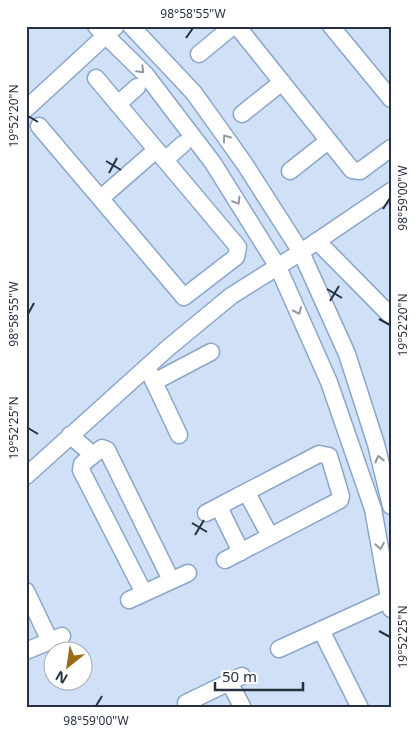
<svg xmlns="http://www.w3.org/2000/svg" width="417" height="734" font-family="'Noto Sans',sans-serif">
<style>
.lines{fill:none;stroke-linecap:round;stroke-linejoin:round}
.minor-casing{stroke:#8aa6ca;stroke-width:19}
.minor{stroke:#fff;stroke-width:16}
.oneway{stroke:#9298a0}
.ticks{fill:none;stroke:#263140;stroke-width:2}
.neatline{fill:none;stroke:#263140;stroke-width:2}
.ticks-label{font-size:12px;text-anchor:middle;fill:#263140}
</style>
<rect width="100%" height="100%" fill="#cfe0f7"/>
<g class="lines">
<g class="minor-casing">
<g id="minor">
<polyline points="96,26 146,75 213,163 278,267 329,382 373,509 391,609"/>
<polyline points="131,26 194,93 244,163 301,252 347,354 376,444 391,506"/>
<polyline points="237,26 352,170 360,171 391,148"/>
<polyline points="331,26 391,99"/>
<polyline points="199,54 233,26"/>
<polyline points="118,104 137,87"/>
<polyline points="26,109 116,26"/>
<polyline points="242,114 282,82"/>
<polyline points="39,126 184,297 236,257 238,247 96,78"/>
<polyline points="165,160 183,144"/>
<polyline points="290,171 328,141"/>
<polyline points="101,198 156,150"/>
<polyline points="317,241 391,316"/>
<polyline points="147,367 179,435"/>
<polyline points="154,382 211,352"/>
<polyline points="70,435 93,455"/>
<polyline points="26,476 168,348 231,296 301,252 391,191"/>
<polyline points="247,493 270,536"/>
<polyline points="219,507 241,552"/>
<polyline points="206,513 319,454 329,456 341,496 340,500 225,560"/>
<polyline points="26,591 50,641"/>
<polyline points="144,593 81,470 82,464 102,448 107,450 171,580"/>
<polyline points="129,600 188,573"/>
<polyline points="321,630 360,708"/>
<polyline points="279,649 389,599"/>
<polyline points="26,651 62,636"/>
<polyline points="229,682 243,708"/>
<polyline points="186,703 242,676"/>
</g>
</g>
<use href="#minor" class="minor"/>
</g>
<defs><path id="oneway-chevron" d="M-2-3.5L2.5 0L-2 3.5" fill="none" stroke-width="1.6" stroke-linecap="round" stroke-linejoin="round" transform="scale(1.25)"/></defs>
<g class="oneway">
<use href="#oneway-chevron" transform="translate(141 70) rotate(45)"/>
<use href="#oneway-chevron" transform="translate(226 138) rotate(-126)"/>
<use href="#oneway-chevron" transform="translate(237 201) rotate(58)"/>
<use href="#oneway-chevron" transform="translate(298 311) rotate(66)"/>
<use href="#oneway-chevron" transform="translate(379 459) rotate(-104)"/>
<use href="#oneway-chevron" transform="translate(380 546) rotate(80)"/>
</g>
<path class="ticks" d="M186,38l7,-10M28,116l10,6M106,161l15,9M109,173l8,-15M383,209l7,-11M327,289l15,9M330,301l9,-15M28,314l6,-11M379,319l11,6M28,428l10,6M192,523l15,9M195,535l9,-15M379,631l11,6M96,706l6,-10"/>
<rect width="417" height="734" fill="none" stroke="#ffffff" stroke-width="55"/>
<g transform="translate(68 666) rotate(210)"><circle r="24" fill="#ffffff" stroke="#a8adb3"/>
<path d="M0-4L9 19L0 12L-9 19Z" fill="#986a1a"/>
<text y="-8" font-size="14" font-weight="bold" text-anchor="middle" fill="#263140">N</text>
</g>
<path d="M215 682v8h88v-8" fill="none" stroke="#263140" stroke-width="2.5"/>
<text x="222" y="682" font-size="15" fill="#263140" stroke="#ffffff" stroke-width="4" paint-order="stroke">50 m</text>
<rect x="28" y="28" width="362" height="678" class="neatline"/>
<g class="ticks-label">
<text x="193" y="18">98°58'55"W</text>
<text transform="translate(14 116) rotate(-90)" y="4">19°52'20"N</text>
<text transform="translate(403 198) rotate(-90)" y="4">98°59'00"W</text>
<text transform="translate(14 314) rotate(-90)" y="4">98°58'55"W</text>
<text transform="translate(403 325) rotate(-90)" y="4">19°52'20"N</text>
<text transform="translate(14 428) rotate(-90)" y="4">19°52'25"N</text>
<text transform="translate(403 637) rotate(-90)" y="4">19°52'25"N</text>
<text x="96" y="725">98°59'00"W</text>
</g>
</svg>
